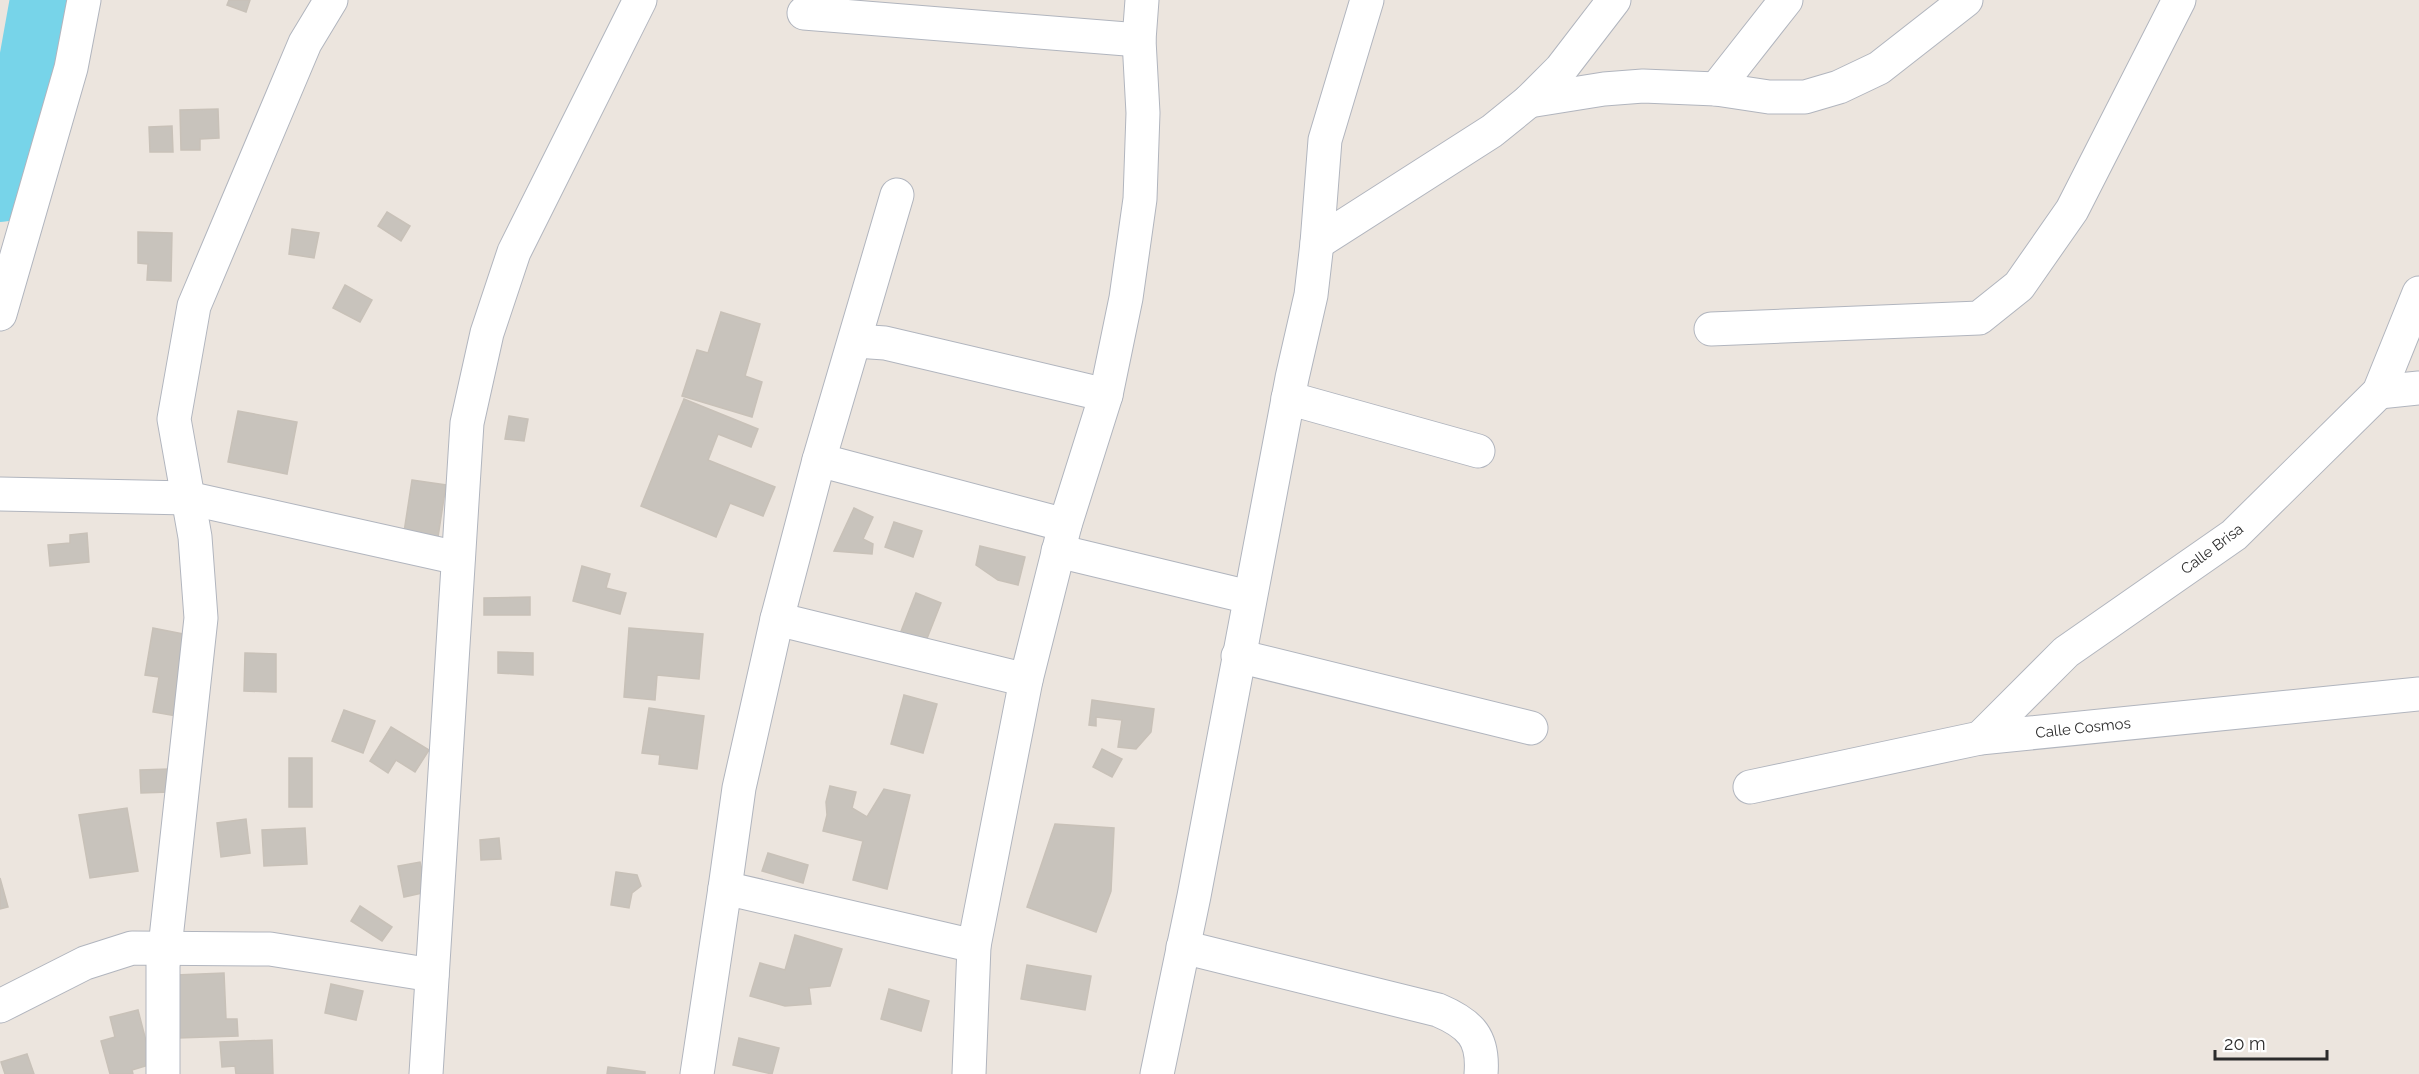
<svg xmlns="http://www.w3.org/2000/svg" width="2419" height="1074" font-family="Raleway,sans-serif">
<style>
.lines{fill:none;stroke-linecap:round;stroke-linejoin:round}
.river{stroke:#77d4e9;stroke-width:68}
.building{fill:#c8c3bc;stroke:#c8c1b8;stroke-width:1.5}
.minor-casing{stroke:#b1b5be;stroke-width:35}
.minor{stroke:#fff;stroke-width:33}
.labels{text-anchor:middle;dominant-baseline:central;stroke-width:4.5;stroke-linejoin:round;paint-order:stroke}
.street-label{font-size:15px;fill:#2b2b2b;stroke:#fff}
</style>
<rect width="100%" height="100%" fill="#ece5de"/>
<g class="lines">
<polyline class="river" points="0,188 25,106 44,0"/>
</g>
<g class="building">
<polygon points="229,0 250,0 246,12 227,5"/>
<polygon points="218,109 219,138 200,139 200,150 181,150 180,110"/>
<polygon points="172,126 173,152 150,152 149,127"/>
<polygon points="387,212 410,226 401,241 378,226"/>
<polygon points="292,229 319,233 314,258 289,254"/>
<polygon points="138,232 172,233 171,281 147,280 148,264 138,263"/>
<polygon points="345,285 372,300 360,322 333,308"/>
<polygon points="721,312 760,324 745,376 762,382 752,417 682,396 697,350 708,353"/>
<polygon points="684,399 758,429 751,447 718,434 708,460 775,487 763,516 730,503 716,537 641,506"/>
<polygon points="238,411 297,422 287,474 228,462"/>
<polygon points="509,416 528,419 524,441 505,439"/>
<polygon points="412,480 446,485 438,537 404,532"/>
<polygon points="854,508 873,517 863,539 873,544 872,554 834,551"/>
<polygon points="894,522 922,531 913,557 885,547"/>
<polygon points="87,533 89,562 50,566 48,545 70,543 70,535"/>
<polygon points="980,546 1025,557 1018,585 998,580 976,565"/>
<polygon points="582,566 610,574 606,588 626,593 620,614 573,601"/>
<polygon points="916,593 941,603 926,641 898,639"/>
<polygon points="530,597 530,615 484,615 484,598"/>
<polygon points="153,628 189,635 176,716 153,712 159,677 145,675"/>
<polygon points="629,628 703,634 699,679 657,675 655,700 624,697"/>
<polygon points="498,652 533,653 533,675 498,673"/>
<polygon points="245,653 276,654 276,692 244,691"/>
<polygon points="904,695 937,704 923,753 891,744"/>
<polygon points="1092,700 1154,709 1151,732 1136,749 1118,747 1122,720 1096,717 1096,726 1089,725"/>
<polygon points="649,708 704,716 697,769 659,764 660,755 642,753"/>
<polygon points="344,710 375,721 363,753 332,741"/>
<polygon points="391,727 429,750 415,772 396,760 388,773 370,761"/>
<polygon points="1102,749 1122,759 1112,777 1093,767"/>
<rect x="289" y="758" width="23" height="49"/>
<polygon points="169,769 170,792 141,793 140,770"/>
<polygon points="830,786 856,792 852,808 867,817 884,789 910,795 887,889 853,880 863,841 823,831 827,815 826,802"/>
<polygon points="127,808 138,871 90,878 79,815"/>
<polygon points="246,819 250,853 221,857 217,823"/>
<polygon points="1055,824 1114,828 1111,891 1096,932 1027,907"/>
<polygon points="305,828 307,864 264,866 262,830"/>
<polygon points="499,838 501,859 481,860 480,840"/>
<polygon points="768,853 808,865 803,883 762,871"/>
<polygon points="420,862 427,892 404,897 398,866"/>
<polygon points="616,872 637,875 641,886 632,893 629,908 611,905"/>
<polygon points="0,878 8,907 0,909"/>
<polygon points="360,906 392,927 382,941 351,921"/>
<polygon points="795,935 842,949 830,986 809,988 811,1004 785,1006 750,996 760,963 785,970"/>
<polygon points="1027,965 1091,976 1085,1010 1021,999"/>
<polygon points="224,973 226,1019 237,1019 238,1036 178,1038 176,975"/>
<polygon points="331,984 363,991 356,1020 325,1013"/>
<polygon points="889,989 929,1001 921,1031 881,1019"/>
<polygon points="138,1010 152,1064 132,1070 133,1074 110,1074 101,1041 115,1037 110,1017"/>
<polygon points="739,1038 779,1048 772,1074 733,1065"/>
<polygon points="272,1040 273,1074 236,1074 235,1066 222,1067 220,1042"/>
<polygon points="27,1054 34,1074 5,1074 1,1062"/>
<polygon points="608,1067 645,1072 645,1074 607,1074"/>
</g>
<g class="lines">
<g class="minor-casing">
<g id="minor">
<polyline points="804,13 1139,40"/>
<polyline points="1716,89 1786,0"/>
<polyline points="1529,101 1604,89 1643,86 1716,89 1769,97 1805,97 1839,87 1879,68 1966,0"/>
<polyline points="1317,243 1492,131 1529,101 1561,69 1614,0"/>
<polyline points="0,314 71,68 84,0"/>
<polyline points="1711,329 1979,318 2019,286 2072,210 2179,0"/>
<polyline points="856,341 885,343 1106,395"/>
<polyline points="2379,392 2419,388"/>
<polyline points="1288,398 1478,451"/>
<polyline points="819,460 1065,525"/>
<polyline points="0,494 188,498 458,558"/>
<polyline points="1058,551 1249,597"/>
<polyline points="777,619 1026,680"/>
<polyline points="1238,656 1531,728"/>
<polyline points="1980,738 2066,652 2234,535 2379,392 2419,293"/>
<polyline points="1750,787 1980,738 2419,694"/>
<polyline points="725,888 739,788 777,619 819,460 897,195"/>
<path d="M1183,947l255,63c33,14 46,28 43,64"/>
<polyline points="0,1006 85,963 132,948 270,949 432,975"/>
<polyline points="163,1074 163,966 201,618 195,537 174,419 194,306 305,43 331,0"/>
<polyline points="426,1074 467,423 487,333 514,252 640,0"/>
<polyline points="697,1074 725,888 974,946"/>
<polyline points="969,1074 974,946 1026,680 1065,525 1106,395 1126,298 1140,199 1143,113 1139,40 1142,0"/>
<polyline points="1157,1074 1194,896 1292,378 1311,295 1317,243 1325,140 1367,0"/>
</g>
</g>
<use href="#minor" class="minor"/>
</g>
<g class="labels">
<g class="street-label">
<text transform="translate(2212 549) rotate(-37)">Calle Brisa</text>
<text transform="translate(2083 728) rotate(-6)">Calle Cosmos</text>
</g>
</g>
<path d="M2215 1050v9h112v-9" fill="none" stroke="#2b2b2b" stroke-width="3"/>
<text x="2224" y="1050" font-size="18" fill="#2b2b2b" stroke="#ffffff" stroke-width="4.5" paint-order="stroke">20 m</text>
</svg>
